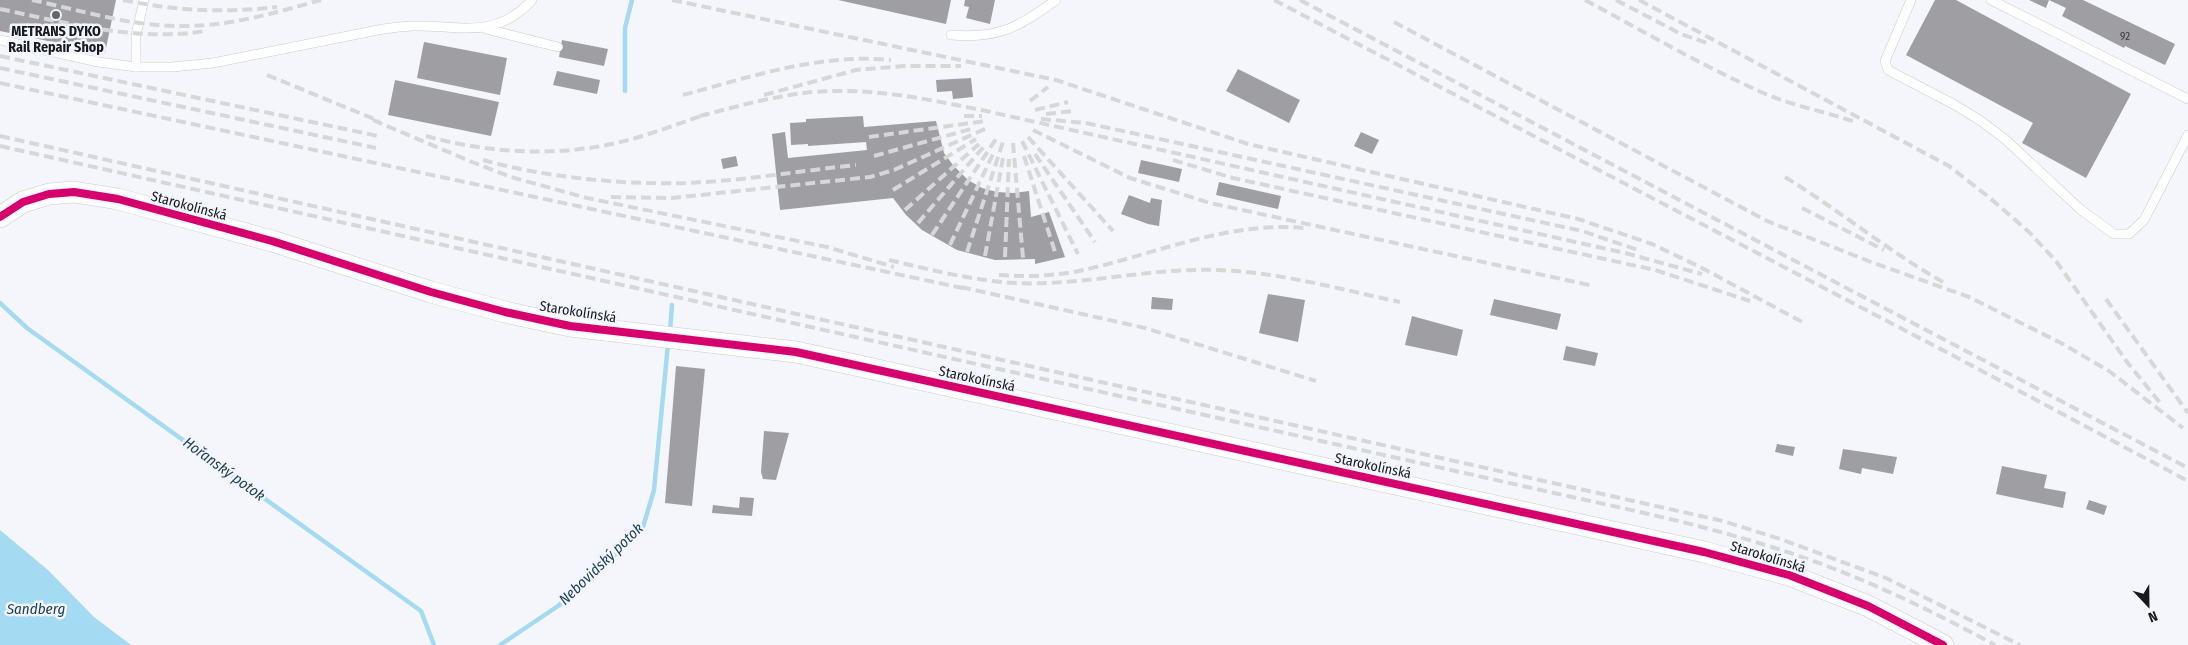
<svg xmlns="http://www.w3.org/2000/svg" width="2188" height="645" font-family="'Fira Sans Condensed',sans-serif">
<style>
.water{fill:#a4dbf2}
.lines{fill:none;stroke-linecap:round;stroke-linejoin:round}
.stream{stroke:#a4dbf2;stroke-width:4.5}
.building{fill:#9f9fa3}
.service-casing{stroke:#cacbd1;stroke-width:10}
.tertiary-casing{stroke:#cacbd1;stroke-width:22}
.service{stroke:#fefefe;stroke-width:9}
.tertiary{stroke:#fefefe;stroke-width:21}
.rail{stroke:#d6d7d8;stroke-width:4;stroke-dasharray:10 5;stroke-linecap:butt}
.cycleway-casing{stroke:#f2f4fe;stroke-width:11}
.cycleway{stroke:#d6006c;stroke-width:8}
.poi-dot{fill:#65666c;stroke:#f2f4fe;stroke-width:2}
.labels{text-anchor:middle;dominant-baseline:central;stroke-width:5;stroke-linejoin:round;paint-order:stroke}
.number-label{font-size:11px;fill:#3a3a40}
.poi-label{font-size:14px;font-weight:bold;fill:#18191f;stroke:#f2f4fe}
.street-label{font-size:14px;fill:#18191f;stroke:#f2f4fe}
.water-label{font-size:15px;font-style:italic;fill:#1d424f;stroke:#f2f4fe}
</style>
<rect width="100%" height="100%" fill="#f5f6fb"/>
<polygon class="water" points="0,530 48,570 94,617 131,645 0,645"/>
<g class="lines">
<g class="stream">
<polyline points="625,91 625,28 632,0"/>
<polyline points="0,303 27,328 421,611 434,645"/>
<polyline points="670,331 672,305"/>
<polyline points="500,645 558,606 610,560 643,527 654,490 668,344"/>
</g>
</g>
<g class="building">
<polygon points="0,0 116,0 105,53 0,31"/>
<polygon points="838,0 951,0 946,24"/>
<polygon points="965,0 995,0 990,24 966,18 969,7 964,6"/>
<polygon points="1935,0 1956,0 2131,94 2086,178 2022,143 2033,123 1906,55"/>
<polygon points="2029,0 2083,0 2175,44 2165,65 2125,46 2124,48 2062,16 2066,8 2049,0 2046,8"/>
<polygon points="562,40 608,49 604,66 559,57"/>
<polygon points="424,42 507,58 500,95 417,78"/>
<polygon points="1238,69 1300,100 1289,123 1226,91"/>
<polygon points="557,71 600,80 597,94 553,85"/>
<polygon points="971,78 973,97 953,99 952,91 937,92 936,80"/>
<polygon points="395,80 499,102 491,136 388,115"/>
<polygon points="863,116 864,127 936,121 944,153 953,165 968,180 982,188 997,192 1013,193 1029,191 1031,217 1049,212 1065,257 1035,264 1035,259 995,260 957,250 922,230 906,215 893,198 780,210 772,134 785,132 788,158 867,150 866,142 808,146 808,144 791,145 790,123 806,122 806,119"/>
<polygon points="1361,132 1379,140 1372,154 1354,146"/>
<polygon points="736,156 738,166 723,169 721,159"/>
<polygon points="1141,160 1182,169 1179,182 1138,173"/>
<polygon points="1219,182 1281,196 1278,209 1216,195"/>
<polygon points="1129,195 1150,203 1151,198 1162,200 1159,226 1148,224 1121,214"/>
<polygon points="1268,294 1305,300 1298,342 1259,333"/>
<polygon points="1152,297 1173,299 1172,310 1151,309"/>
<polygon points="1494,299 1561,314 1557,330 1490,315"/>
<polygon points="1412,316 1463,330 1457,356 1405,345"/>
<polygon points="1566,346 1598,353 1595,366 1563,360"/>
<polygon points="676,366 705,369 692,506 665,503"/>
<polygon points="764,431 789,433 776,480 763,479 761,472"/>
<polygon points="1777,444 1795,447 1793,456 1775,452"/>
<polygon points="1843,449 1897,457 1893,474 1862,468 1861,474 1839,469"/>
<polygon points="2002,466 2047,475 2044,488 2066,492 2063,508 1996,494"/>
<polygon points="740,497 754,498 752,516 712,513 713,505 739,508"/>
<polygon points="2089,500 2107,506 2104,515 2086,509"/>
</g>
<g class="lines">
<g class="service-casing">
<g id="service">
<polyline points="1911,0 1885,61 1888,70 1955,105 1981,121 2006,140 2080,209 2114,234 2129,234 2144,220 2188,135"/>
<polyline points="1991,0 2188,99"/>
<polyline points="486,29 558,47"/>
<path d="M951,35c49,4 67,-8 105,-35"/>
<path d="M0,40l98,22 38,5h36l41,-4 170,-34c10,-1 20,-3 30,-3 47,-1 83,14 119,-26"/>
<polyline points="136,67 136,35 144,0"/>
</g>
</g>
<g class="tertiary-casing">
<polyline id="tertiary" points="0,217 23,202 49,194 74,192 118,199 272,241 431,292 505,312 570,326 796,352 1704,552 1789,575 1868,606 1943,645"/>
</g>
<use href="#service" class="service"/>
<use href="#tertiary" class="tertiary"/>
<g class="rail">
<path d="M32,0c47,10 99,26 147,26 49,1 95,-13 142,-26"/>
<path d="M123,0c52,11 102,13 154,7"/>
<polyline points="672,0 1056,80 1248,144 1578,219 1652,244 1702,268 1804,323"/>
<polyline points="1274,0 1952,355 2188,481"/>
<polyline points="1300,0 2188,468"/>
<path d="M1585,0c58,31 116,65 176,92 31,14 63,19 94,30"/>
<polyline points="1616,0 1681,34 1710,44"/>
<polyline points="1639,0 1949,166 1990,198 2029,232 2056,261 2127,362 2161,404"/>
<path d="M0,9c68,14 135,33 205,22"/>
<polyline points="1394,22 1767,221 1871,262 1969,297 2061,343 2109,371 2183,428"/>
<polyline points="0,56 378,136"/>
<polyline points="0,68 376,148"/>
<polyline points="267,75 379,121"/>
<polyline points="0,83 967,289"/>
<path d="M683,95c67,-18 137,-42 208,-35"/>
<polyline points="764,95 856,70 904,66 961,66"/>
<polyline points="1030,101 1048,87"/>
<polyline points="1035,110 1068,102"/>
<polyline points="1046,114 1073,111"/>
<path d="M700,116c43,-11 90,-25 135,-25 51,-1 101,10 151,20l639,142 77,21"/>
<polyline points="964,116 982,116"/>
<polyline points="1041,119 1086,123 1582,231 1641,251"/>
<polyline points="373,120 472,162 511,177 587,198 827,247 894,267"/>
<polyline points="1033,130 1130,178 1210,203 1594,286"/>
<polyline points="0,136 1723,521 1783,540 1886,578 2020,645"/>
<path d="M426,136c60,17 129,21 190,7 31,-7 61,-19 91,-29"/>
<polyline points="869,137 985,121"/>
<polyline points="1028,137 1113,231"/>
<polyline points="1022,141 1078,254"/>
<polyline points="1013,143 1023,258"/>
<path d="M0,146l1572,351c69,15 138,30 206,52 76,24 147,58 217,96"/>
<polyline points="1035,154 1095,242"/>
<polyline points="874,156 971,129"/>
<polyline points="1024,156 1056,255"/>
<path d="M483,160c60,17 140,25 203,23 56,-2 113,-12 170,-18"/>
<polyline points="1173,160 1233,178 1655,270 1750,301"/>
<path d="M1785,177c54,33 103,74 158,105"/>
<polyline points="893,190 976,139"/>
<polyline points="611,197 672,198 870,177 894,170 987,128"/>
<polyline points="1802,208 1884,250"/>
<polyline points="905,210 979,144"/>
<polyline points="918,223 986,144"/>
<polyline points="932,235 996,139"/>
<polyline points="950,245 993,154"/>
<polyline points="967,252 1003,142"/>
<polyline points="985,256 1003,158"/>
<polyline points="1005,257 1009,159"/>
<path d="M889,260c51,12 104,26 157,23 57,-2 113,-15 171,-13 62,2 122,19 183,32"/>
<path d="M999,275c27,2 54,1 80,-4 75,-16 147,-50 225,-43"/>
<polyline points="961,287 1145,328 1316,381"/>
<polyline points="2106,299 2188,413"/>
</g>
<g class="cycleway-casing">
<polyline id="cycleway" points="0,217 23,202 49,194 74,192 118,199 272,241 431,292 505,312 570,326 796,352 1704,552 1789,575 1868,606 1943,645"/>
</g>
<use href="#cycleway" class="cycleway"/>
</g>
<circle class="poi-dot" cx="56" cy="15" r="5"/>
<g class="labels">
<g class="number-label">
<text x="2125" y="36">92</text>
</g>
<g class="poi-label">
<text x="56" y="31">METRANS DYKO<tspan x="56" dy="16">Rail Repair Shop</tspan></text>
</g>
<g class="street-label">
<text transform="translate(189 206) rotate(15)">Starokolínská</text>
<text transform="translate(578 312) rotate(9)">Starokolínská</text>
<text transform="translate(977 379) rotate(12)">Starokolínská</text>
<text transform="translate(1373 466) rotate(12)">Starokolínská</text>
<text transform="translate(1768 557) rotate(17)">Starokolínská</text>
</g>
<g class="water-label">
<text transform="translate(224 469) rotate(36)">Hořanský potok</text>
<text transform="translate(601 564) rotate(-44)">Nebovidský potok</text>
<text x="36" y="609">Sandberg</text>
</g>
</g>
<g transform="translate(2148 605) rotate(158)" stroke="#f2f4fe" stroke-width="4" paint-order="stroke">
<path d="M0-4L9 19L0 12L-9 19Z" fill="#18191f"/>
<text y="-8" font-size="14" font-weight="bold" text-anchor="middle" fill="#18191f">N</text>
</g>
</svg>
